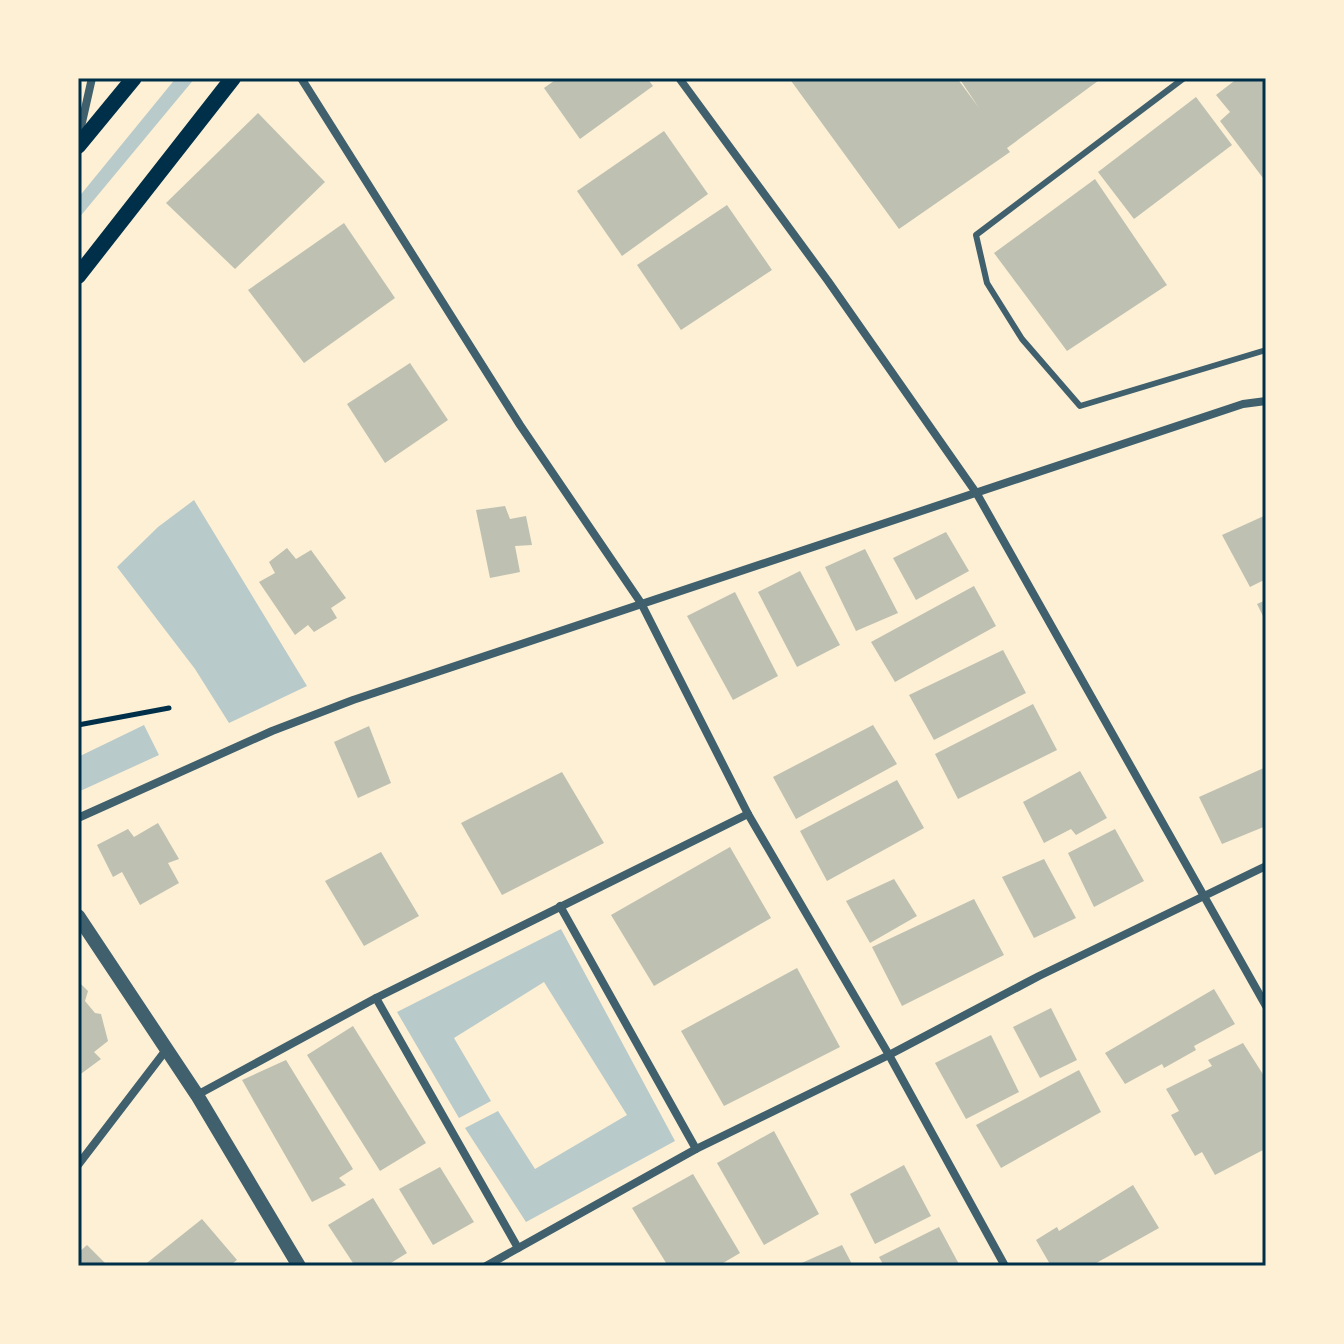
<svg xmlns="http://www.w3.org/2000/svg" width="1344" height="1344" font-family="Roboto,sans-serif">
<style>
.green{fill:#b9caca}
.building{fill:#bec0b2}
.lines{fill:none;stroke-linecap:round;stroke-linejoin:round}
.path{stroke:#003049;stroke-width:5}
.service{stroke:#3f606c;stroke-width:6}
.minor{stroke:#3f606c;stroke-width:8}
.tertiary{stroke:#3f606c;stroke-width:14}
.secondary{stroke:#003049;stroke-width:16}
.neatline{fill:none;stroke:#003049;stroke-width:3}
</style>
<rect width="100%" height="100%" fill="#fdf0d5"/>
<g class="green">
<polygon points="176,78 195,78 78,219 78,198"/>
<polygon points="194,500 307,686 229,723 195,669 117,567 158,527"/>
<polygon points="144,725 159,755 78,792 78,757"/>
<polygon points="561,929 675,1141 526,1222 465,1128 498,1111 535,1169 627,1115 544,982 454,1038 491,1101 459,1118 397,1012"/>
</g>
<g class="building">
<polygon points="558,78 647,78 653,86 580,139 544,88"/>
<polygon points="789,78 957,78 979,108 959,78 1102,78 1007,148 1010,152 899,229"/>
<polygon points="1238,78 1266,78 1266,182 1220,121 1230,112 1216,95"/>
<polygon points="1196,97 1232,145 1134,219 1098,172"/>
<polygon points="258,113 325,182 235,269 166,203"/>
<polygon points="664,131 708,194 622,256 577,191"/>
<polygon points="1095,179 1167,285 1067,351 994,253"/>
<polygon points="727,205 772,270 681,330 637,265"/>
<polygon points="344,223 395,298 304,363 248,290"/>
<polygon points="410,363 448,420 385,463 347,404"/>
<polygon points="505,506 510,519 526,516 532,545 515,546 520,572 490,578 476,510"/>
<polygon points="1266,515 1266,579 1250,587 1222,535"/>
<polygon points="946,532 969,571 916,600 893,558"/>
<polygon points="287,548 296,559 311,550 346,598 331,608 337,618 314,632 308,625 295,635 259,582 275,573 269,562"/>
<polygon points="865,549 898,613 856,631 825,567"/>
<polygon points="800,571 840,645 797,667 758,592"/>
<polygon points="974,586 996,626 895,682 871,642"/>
<polygon points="735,592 778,676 733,700 687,616"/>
<polygon points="1266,600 1266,622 1257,604"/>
<polygon points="1003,650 1026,693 934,740 909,695"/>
<polygon points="1033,704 1057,750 958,799 935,754"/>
<polygon points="873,725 897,764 796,819 773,777"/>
<polygon points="369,726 391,783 358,798 334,742"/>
<polygon points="1266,767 1266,826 1222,844 1199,797"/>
<polygon points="1080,771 1107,818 1076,835 1071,829 1044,843 1023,802"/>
<polygon points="562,772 604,843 502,895 461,823"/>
<polygon points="897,780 924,828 827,881 800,831"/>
<polygon points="158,823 179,859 168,863 179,883 140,905 122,872 113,877 97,845 128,829 134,837"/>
<polygon points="1115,829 1144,881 1094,907 1068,853"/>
<polygon points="730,847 771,918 654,986 611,915"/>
<polygon points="381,852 419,916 364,946 325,881"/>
<polygon points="1044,859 1076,918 1034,938 1002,877"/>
<polygon points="894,879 917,916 870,943 846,901"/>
<polygon points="974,899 1004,955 902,1006 872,947"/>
<polygon points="797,968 840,1047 724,1106 681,1031"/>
<polygon points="78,981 88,991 85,1001 95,1013 101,1014 108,1041 94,1052 101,1059 78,1076"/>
<polygon points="1214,989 1235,1024 1194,1046 1196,1050 1164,1068 1162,1064 1125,1084 1105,1053"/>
<polygon points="1051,1008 1077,1060 1040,1078 1013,1027"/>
<polygon points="353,1026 426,1143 380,1171 307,1055"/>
<polygon points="991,1035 1019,1092 966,1119 935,1063"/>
<polygon points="1243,1043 1266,1079 1266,1156 1263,1150 1215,1175 1202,1152 1195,1156 1171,1115 1179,1111 1166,1089 1212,1066 1208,1060"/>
<polygon points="286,1060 353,1169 339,1178 346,1185 312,1202 242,1080"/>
<polygon points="1079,1070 1101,1112 1001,1168 976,1125"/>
<polygon points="774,1131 819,1214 764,1245 717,1163"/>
<polygon points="904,1165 931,1216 875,1244 850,1194"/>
<polygon points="440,1167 474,1222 433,1245 399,1189"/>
<polygon points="693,1174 740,1253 718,1266 668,1266 632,1208"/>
<polygon points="1133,1185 1159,1228 1091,1266 1051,1266 1036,1240 1057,1227 1059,1231"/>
<polygon points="373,1198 407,1253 386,1266 355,1266 328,1225"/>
<polygon points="202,1219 237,1260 229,1266 143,1266"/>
<polygon points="939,1227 960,1266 884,1266 879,1257"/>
<polygon points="87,1245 108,1266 78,1266 78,1253"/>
<polygon points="842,1245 853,1266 795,1266"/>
</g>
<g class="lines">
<polyline class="path" points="78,725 169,708"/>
<polyline class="service" points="1184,78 976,235 987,283 1022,339 1080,406 1266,350"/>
<g class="minor">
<polyline points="301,78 520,425 641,603 748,814 889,1055 1005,1266"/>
<polyline points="679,78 828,281 977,494 1266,1006"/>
<polyline points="78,140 92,78"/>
<polyline points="78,818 272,731 353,700 1243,404 1266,401"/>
<polyline points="560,906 696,1149"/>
<polyline points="376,998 518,1248"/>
<polyline points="197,1095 376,998 748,814"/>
<polyline points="78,1165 166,1050"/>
<polyline points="486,1266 696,1149 889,1055 1039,976 1266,866"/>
</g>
<polyline class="tertiary" points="78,916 197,1095 299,1266"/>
<g class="secondary">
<polyline points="78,146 134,78"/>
<polyline points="78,276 233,78"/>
</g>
</g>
<rect width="1344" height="1344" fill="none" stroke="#fdf0d5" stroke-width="160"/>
<rect x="80" y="80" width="1184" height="1184" class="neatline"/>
</svg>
